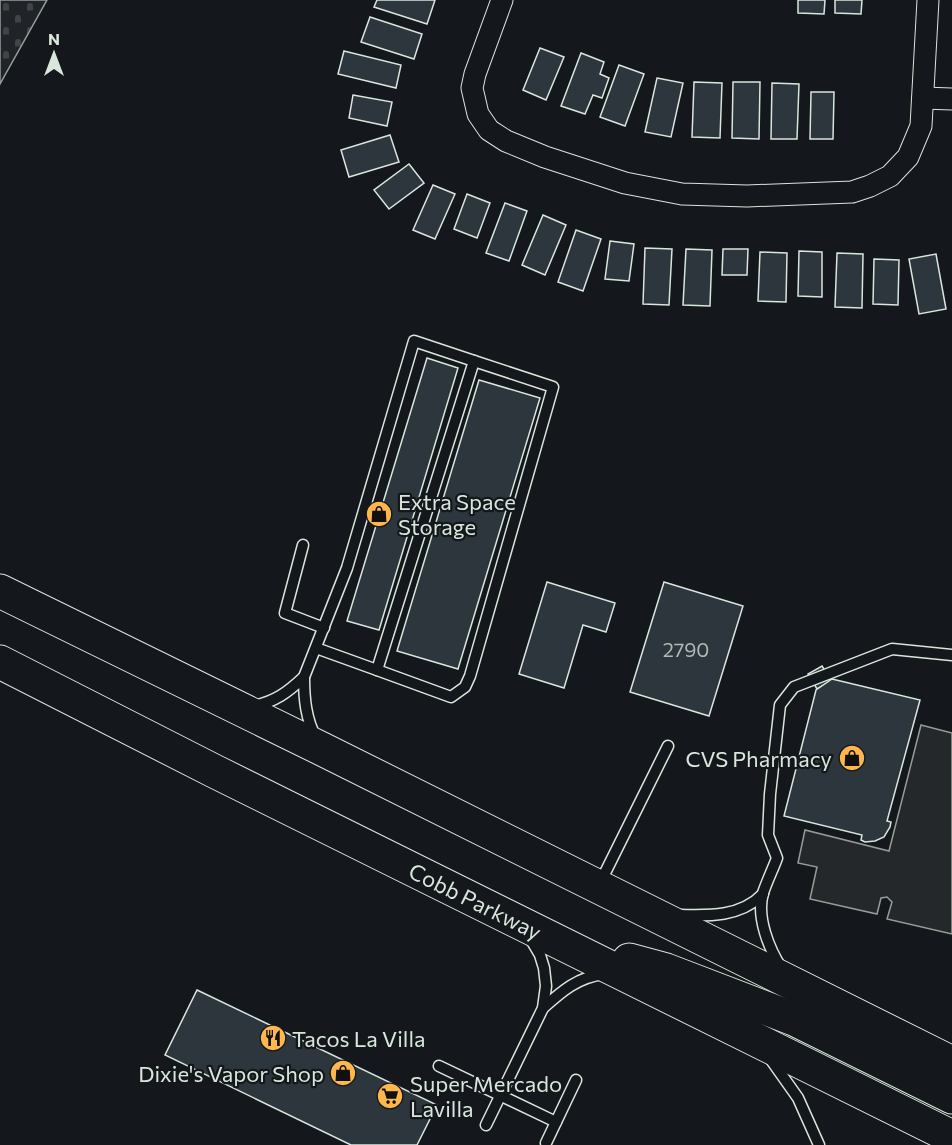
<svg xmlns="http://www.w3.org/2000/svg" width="952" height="1145" font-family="Commissioner,sans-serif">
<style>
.cemetery{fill:url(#cemetery-stones);stroke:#939e99;stroke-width:1.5}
.parking{fill:#24282b;stroke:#939e99;stroke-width:1.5}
.building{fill:#2c363c;stroke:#d8e6dc;stroke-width:1.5}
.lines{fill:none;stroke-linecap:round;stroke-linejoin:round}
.service-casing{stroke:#d8e6dc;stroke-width:13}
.minor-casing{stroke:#d8e6dc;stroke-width:23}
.primary-casing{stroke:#d8e6dc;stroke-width:35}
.service{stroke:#14181c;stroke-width:10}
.minor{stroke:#14181c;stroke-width:21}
.primary{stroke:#14181c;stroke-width:33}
.labels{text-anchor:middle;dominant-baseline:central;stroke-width:4.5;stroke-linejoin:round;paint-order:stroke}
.number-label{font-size:20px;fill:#adbab4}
.poi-label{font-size:22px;fill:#d8e6dc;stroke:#14181c;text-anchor:start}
.street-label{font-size:22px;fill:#d8e6dc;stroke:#14181c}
</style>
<defs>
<pattern id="cemetery-stones" width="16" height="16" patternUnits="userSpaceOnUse" patternTransform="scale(1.5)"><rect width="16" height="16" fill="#202428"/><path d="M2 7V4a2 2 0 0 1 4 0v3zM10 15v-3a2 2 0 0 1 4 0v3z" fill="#404447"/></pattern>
</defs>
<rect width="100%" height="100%" fill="#14181c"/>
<polygon class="cemetery" points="0,0 47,0 0,84"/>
<polygon class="parking" points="921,725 952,733 952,934 887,919 892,902 887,897 881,898 877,914 810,899 817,867 798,863 805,830 889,851"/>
<g class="building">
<polygon points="377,0 435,0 427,24 374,7"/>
<polygon points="798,0 825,0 824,14 798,13"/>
<polygon points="835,0 862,0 861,14 835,13"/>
<polygon points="370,17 422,34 414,59 361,42"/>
<polygon points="540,48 564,57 546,100 523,90"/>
<polygon points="344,51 401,65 396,88 338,74"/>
<polygon points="581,53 604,62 600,74 609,78 602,98 593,95 585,114 561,106"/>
<polygon points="619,65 644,74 625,126 600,117"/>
<polygon points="657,78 683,83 671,137 645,132"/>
<polygon points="694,82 722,83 720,138 692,137"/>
<polygon points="733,82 760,82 759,139 732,138"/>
<polygon points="772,83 799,84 797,139 771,139"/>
<polygon points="811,92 834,92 833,139 810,139"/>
<polygon points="353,95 392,102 387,126 349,118"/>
<polygon points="390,135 399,162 349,177 341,150"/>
<polygon points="409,164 424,183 389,209 374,190"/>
<polygon points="433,185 455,194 435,239 413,230"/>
<polygon points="467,194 490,203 477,238 454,229"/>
<polygon points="505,203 527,211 509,261 486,253"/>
<polygon points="543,215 566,225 545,275 522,265"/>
<polygon points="576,230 601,239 583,291 558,282"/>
<polygon points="610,241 634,244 629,281 605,279"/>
<polygon points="645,248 672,249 669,305 643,304"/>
<polygon points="686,249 712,250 710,306 683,305"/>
<polygon points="723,249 748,249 747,275 722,275"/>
<polygon points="799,251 822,252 822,297 798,296"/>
<polygon points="760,252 787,253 786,302 758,301"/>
<polygon points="837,253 863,254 862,308 835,307"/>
<polygon points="936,254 946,309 919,314 909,259"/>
<polygon points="874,259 899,260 898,305 873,304"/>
<polygon points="427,358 458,368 379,630 347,621"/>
<polygon points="479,380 540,398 458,669 397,651"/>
<polygon points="547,582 615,603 606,632 583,625 564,688 519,674"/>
<polygon points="664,582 743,606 709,716 630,692"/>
<polygon points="822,666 831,681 817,689 808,674"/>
<polygon points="832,679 920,700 887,821 891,822 890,827 884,837 875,841 865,842 861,840 862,835 784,816 816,690"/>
<polygon points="197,990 437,1105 417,1145 351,1145 165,1055"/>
</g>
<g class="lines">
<g class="service-casing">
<g id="service">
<polyline points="303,545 285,613 324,628"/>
<polyline points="377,670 451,697 465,687 470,676 553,387 474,361"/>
<path d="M253,706c22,-4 35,-14 51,-29"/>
<path d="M316,738c-10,-19 -12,-39 -12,-61l43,-109 67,-227 60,20 -97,309 -61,-22"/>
<polyline points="600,883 668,746"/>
<path d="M679,915c30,1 62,2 84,-21"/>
<path d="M782,969c-13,-20 -26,-52 -19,-76 4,-12 10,-24 14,-35l-9,-23 2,-41 10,-89 14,-18 98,-38 60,6"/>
<path d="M543,1008c19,-17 35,-31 61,-34"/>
<polyline points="769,1057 798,1098 819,1145"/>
<polyline points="439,1066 556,1122"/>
<polyline points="486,1125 543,1008 546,986 544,968 540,955 530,938"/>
<polyline points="546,1143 576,1080"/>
</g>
</g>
<g class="minor-casing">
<g id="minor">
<polyline points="502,0 475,74 472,88 478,114 489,130 506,141 545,157 625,183 682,194 747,196 852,192 870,186 890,176 908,157 921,126 928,0"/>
<polyline points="923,98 952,99"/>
</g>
</g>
<g class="primary-casing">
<g id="primary">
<polyline points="0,591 322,749 952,1063"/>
<path id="s1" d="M0,662l214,109 738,366"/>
<polyline points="629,960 666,970 794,1019 952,1097"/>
</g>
</g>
<use href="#service" class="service"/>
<use href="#minor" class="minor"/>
<use href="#primary" class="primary"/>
</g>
<defs>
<g id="shop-disc" transform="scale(1.35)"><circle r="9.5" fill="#ffb74d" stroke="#14181c"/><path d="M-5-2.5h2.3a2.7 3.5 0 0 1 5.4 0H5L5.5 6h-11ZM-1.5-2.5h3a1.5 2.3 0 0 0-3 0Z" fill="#111"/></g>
<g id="restaurant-disc" transform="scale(1.35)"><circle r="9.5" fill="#ffb74d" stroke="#14181c"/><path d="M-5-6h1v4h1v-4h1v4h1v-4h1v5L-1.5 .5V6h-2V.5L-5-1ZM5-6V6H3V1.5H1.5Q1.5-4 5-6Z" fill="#111"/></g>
<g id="supermarket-disc" transform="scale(1.35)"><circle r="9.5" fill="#ffb74d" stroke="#14181c"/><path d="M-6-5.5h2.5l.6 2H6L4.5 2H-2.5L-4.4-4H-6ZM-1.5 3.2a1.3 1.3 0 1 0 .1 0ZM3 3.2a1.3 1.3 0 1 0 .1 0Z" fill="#111"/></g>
</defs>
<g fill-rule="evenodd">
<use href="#shop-disc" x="379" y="514"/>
<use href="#shop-disc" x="852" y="758"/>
<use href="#restaurant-disc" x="273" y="1038"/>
<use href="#shop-disc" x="343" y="1073"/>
<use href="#supermarket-disc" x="390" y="1096"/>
</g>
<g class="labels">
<g class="number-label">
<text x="686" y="649">2790</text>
</g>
<g class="poi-label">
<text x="398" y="501">Extra Space<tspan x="398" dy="25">Storage</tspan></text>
<text x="832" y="758" text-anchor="end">CVS Pharmacy</text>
<text x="292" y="1038">Tacos La Villa</text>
<text x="324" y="1073" text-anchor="end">Dixie's Vapor Shop</text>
<text x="410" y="1083">Super Mercado<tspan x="410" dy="25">Lavilla</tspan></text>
</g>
<g class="street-label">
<text stroke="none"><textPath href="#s1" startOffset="532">Cobb Parkway</textPath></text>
</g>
</g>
<g transform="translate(54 54)" stroke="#14181c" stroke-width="4.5" paint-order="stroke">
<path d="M0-4.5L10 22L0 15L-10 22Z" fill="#d8e6dc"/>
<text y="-9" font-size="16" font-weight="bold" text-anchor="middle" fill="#d8e6dc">N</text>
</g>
</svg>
